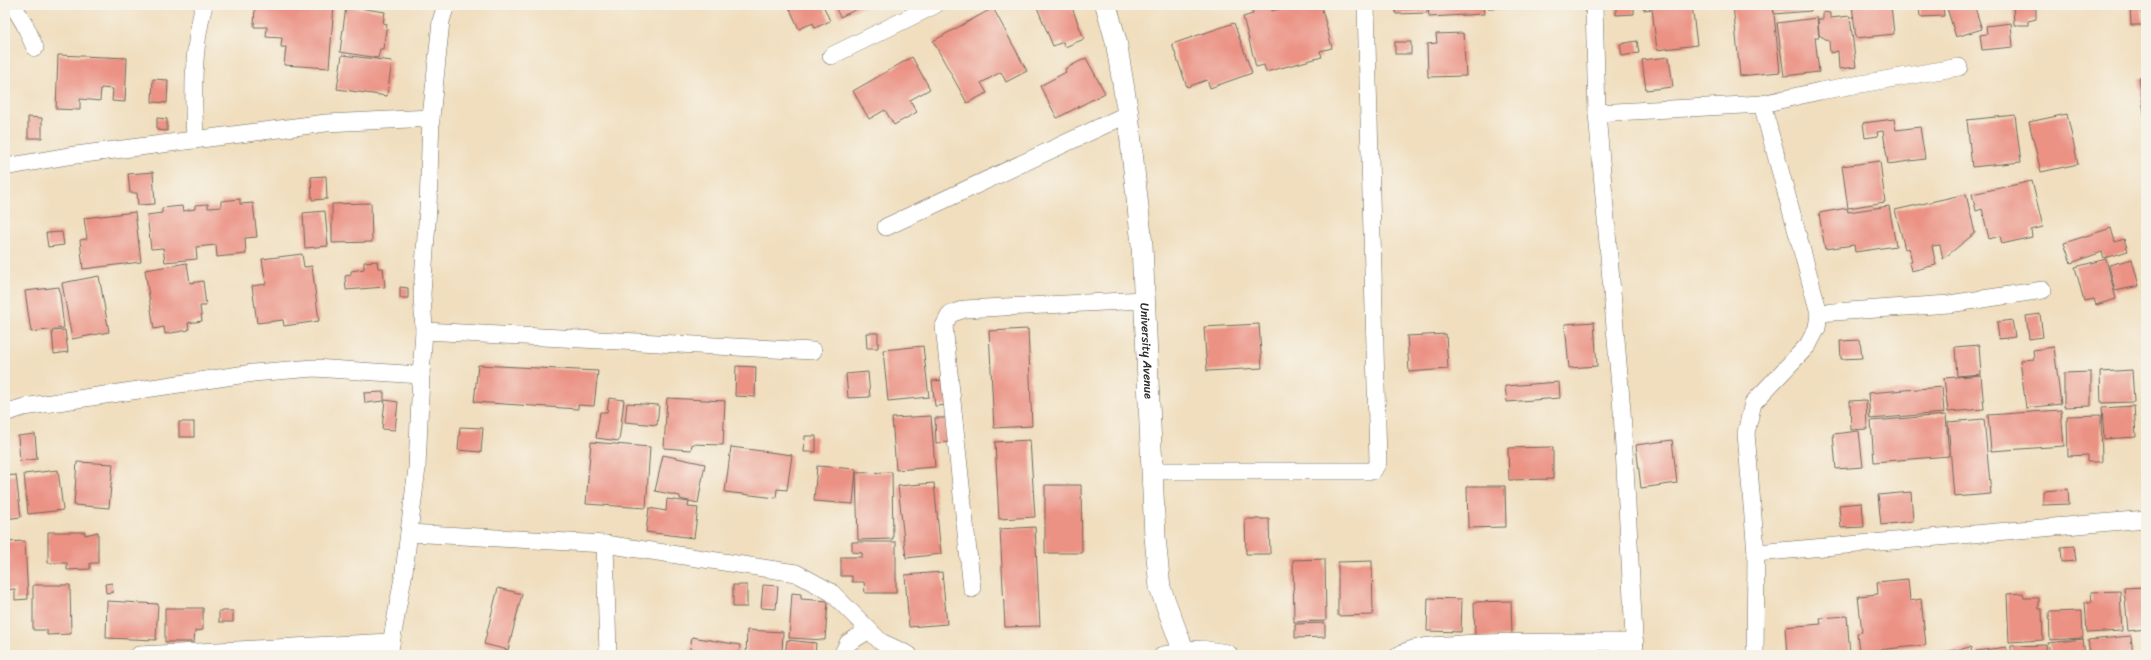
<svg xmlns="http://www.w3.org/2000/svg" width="2151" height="660" font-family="Sriracha,sans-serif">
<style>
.building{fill:#eb9284}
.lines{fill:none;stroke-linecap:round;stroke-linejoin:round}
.minor-casing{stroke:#706a5e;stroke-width:18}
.tertiary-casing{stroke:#706a5e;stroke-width:22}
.minor{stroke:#fff;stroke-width:17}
.tertiary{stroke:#fff;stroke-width:21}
.labels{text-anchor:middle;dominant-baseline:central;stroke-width:4;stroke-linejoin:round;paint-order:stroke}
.street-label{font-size:12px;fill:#2b2b2b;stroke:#f7f3e8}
</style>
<rect width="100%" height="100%" fill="#f7f3e8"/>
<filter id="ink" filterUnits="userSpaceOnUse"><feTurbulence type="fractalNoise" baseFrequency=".025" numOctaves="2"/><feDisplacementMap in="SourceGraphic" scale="8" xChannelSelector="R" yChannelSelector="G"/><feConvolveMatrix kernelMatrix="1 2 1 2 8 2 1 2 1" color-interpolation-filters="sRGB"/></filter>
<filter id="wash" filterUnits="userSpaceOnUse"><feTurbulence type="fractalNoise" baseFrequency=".012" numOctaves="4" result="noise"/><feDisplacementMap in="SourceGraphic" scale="16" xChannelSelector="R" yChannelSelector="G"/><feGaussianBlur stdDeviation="0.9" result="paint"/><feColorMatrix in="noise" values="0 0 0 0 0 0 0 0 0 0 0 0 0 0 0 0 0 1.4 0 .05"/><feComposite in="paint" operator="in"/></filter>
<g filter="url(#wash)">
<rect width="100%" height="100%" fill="#f0debe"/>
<g id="blocks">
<g class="building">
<polygon points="255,5 334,5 329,68 284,65 286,47 281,47 282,38 266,37 267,27 254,27"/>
<polygon points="788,5 823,5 830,21 815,28 813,23 799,29"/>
<polygon points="834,5 866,5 840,17"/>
<polygon points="1036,5 1071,5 1084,39 1065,47 1063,42 1053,46"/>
<polygon points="1262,5 1270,5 1272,11 1291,5 1321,5 1332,48 1320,51 1322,57 1266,72 1264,65 1256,67 1243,17 1253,14 1251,8"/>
<polygon points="1395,5 1427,5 1427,13 1396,14"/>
<polygon points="1428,5 1483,5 1484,14 1429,17"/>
<polygon points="1488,5 1530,5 1530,7 1488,8"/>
<polygon points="1544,5 1569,5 1569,8 1545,8"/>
<polygon points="1616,5 1634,5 1634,14 1616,15"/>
<polygon points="1644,5 1692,5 1697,45 1657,50 1652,9 1644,10"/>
<polygon points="1733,5 1773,5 1780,72 1740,76"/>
<polygon points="1773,5 1810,5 1811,11 1774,14"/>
<polygon points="1826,5 1848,5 1848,6 1826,9"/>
<polygon points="1852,5 1891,5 1894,34 1856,38"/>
<polygon points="1919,5 1943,5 1944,16 1920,17"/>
<polygon points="1946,5 1974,5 1982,29 1956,37"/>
<polygon points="2013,5 2036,5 2036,19 2028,21 2028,25 2014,25"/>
<polygon points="2130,5 2142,5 2143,25 2131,25"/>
<polygon points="346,6 385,12 383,23 387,24 383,49 380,49 378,58 340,52"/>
<polygon points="993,8 1027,71 1006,82 1001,72 981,83 987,93 967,103 933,41"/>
<polygon points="1823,12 1830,13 1830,18 1850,16 1856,67 1839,69 1838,51 1830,53 1829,41 1819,35 1818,19 1823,19"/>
<polygon points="1817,18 1819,37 1815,37 1819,72 1784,76 1777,23"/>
<polygon points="1234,23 1252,73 1210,88 1207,80 1187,87 1172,44"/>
<polygon points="2011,23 2013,47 1982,50 1980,35 1987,34 1986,26"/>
<polygon points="1463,33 1466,76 1428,77 1427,44 1437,43 1436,34"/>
<polygon points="1637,41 1639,53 1622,56 1620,44"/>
<rect x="1395" y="42" width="16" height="12"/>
<polygon points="58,55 127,58 125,102 112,101 113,89 101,88 100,101 80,99 80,110 56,109"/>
<polygon points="342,55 392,61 387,96 337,89"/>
<polygon points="912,57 930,89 910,100 917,112 894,125 885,110 869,119 853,91"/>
<polygon points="1669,57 1673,87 1646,90 1642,60"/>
<polygon points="1086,58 1105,93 1057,118 1040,86 1066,72 1065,69"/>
<polygon points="2146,77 2146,120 2145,120 2139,78"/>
<polygon points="153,79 168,80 167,103 152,102"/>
<polygon points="2067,114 2078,164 2041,172 2029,122"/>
<polygon points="2015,115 2021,162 1972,167 1967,120"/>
<polygon points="28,117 42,118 42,138 28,138"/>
<polygon points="157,118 167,119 167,131 157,130"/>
<polygon points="1894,119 1896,130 1920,127 1925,159 1888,164 1883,131 1877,132 1878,136 1865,138 1863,123"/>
<polygon points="1880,161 1885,202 1848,208 1842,166"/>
<polygon points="153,172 155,204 138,205 137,193 130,193 128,174"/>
<polygon points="326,176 327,199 312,200 311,177"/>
<polygon points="2032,181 2043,227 2031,230 2032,237 2002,244 2000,236 1989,239 1982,209 1976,211 1972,194"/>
<polygon points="1966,194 1975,233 1943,259 1940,245 1932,246 1936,265 1911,271 1909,262 1912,262 1909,248 1905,249 1895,210"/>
<polygon points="240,199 240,204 253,203 257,237 245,238 246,254 217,257 216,245 196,247 197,259 165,262 163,248 151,249 147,215 162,213 162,208 182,206 183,211 195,209 195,205 208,204 208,208 221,207 221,201"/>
<polygon points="371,203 372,242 332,243 332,204"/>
<polygon points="1889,206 1896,246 1855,252 1854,245 1825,249 1819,213 1847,208 1848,212"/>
<polygon points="325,211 328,246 305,248 303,213"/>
<polygon points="135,212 141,262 83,269 80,240 87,239 84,218"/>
<polygon points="2111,228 2115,242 2124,239 2128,251 2104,258 2102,252 2071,263 2064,243"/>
<polygon points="62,232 64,245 48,247 46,233"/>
<polygon points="302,254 304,267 312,266 319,321 284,326 283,320 257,323 252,286 266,284 262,259"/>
<polygon points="2106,259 2116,299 2096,305 2094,299 2084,301 2075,267"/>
<polygon points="2132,259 2139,286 2115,291 2109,265"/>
<polygon points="377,261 378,268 383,268 385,287 346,290 345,276 351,275 351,271 364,269 364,262"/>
<polygon points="187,263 190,283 203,281 206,306 200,306 202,321 188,323 189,330 165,334 164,327 154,329 145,270"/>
<polygon points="99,276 109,332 72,339 62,283"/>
<polygon points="59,287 64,328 31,332 25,291"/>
<polygon points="400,287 408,288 408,298 400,298"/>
<polygon points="2040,314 2043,337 2029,339 2026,316"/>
<polygon points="2012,320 2015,337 1999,339 1997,322"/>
<polygon points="1594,322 1597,366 1569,368 1565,324"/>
<polygon points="1259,324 1262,368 1207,371 1204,327"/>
<polygon points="1028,329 1032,426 994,428 989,331"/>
<polygon points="65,330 68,352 54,354 52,331"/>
<polygon points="866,333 878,333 878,348 867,348"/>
<polygon points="1446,334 1448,369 1409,372 1407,336"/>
<polygon points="1860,340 1862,358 1841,359 1840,341"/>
<polygon points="1979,345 1981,374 1957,376 1955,347"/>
<polygon points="923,346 929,397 888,401 883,350"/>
<polygon points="2054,347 2061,404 2026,408 2020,360 2034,359 2033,350"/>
<polygon points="478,365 598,371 594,406 578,405 578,409 474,402"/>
<polygon points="736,366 756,367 755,397 735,396"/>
<polygon points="2132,370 2134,402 2101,403 2100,372"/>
<polygon points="868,372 870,397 848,398 846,374"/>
<polygon points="2091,372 2091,406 2064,407 2064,373"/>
<polygon points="1981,375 1984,409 1948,412 1944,378"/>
<polygon points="945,380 948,405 935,406 932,381"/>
<polygon points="1559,382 1560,398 1507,402 1505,386"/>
<polygon points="1942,387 1944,413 1870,419 1868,393"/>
<polygon points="384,392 384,401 365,403 364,393"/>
<polygon points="609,398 624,400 619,441 596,438 600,412 607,412"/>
<polygon points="667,398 725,401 723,445 692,444 691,450 664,448"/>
<polygon points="385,400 398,402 395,430 382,429"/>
<polygon points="1866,400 1867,429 1851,430 1850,401"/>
<polygon points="627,403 659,405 657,425 625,422"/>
<polygon points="2134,406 2136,437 2104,439 2102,408"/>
<polygon points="2061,410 2064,446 1991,451 1988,415"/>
<polygon points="1946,415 1949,456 1874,462 1871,421"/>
<polygon points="2101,415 2102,462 2087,462 2087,455 2068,456 2067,416"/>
<polygon points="931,416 935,467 896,470 892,418"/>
<polygon points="935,418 950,418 951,442 936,443"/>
<polygon points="1984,419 1991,494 1954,497 1948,422"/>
<rect x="179" y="422" width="15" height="15"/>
<polygon points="460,427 483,428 481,452 458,450"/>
<polygon points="1859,431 1863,467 1836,469 1833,434"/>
<polygon points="35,434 37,459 20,461 18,436"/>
<polygon points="805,436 816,436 816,452 804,452"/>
<polygon points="1030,440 1035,517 999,519 995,442"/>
<polygon points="1672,440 1677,483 1641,488 1636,445"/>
<polygon points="591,442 650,447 646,508 586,504"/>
<polygon points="731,447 792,455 787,490 777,489 776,498 725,492"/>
<polygon points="1553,447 1553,479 1509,480 1508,448"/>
<polygon points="663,455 705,464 698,503 680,499 680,496 655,491"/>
<polygon points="77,462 113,464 109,508 74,505"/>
<polygon points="817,466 856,469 853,504 814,501"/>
<polygon points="58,470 63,510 28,514 24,474"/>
<polygon points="892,472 893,539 858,540 856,473"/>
<polygon points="16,475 21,517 5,519 5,476"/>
<polygon points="934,483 941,554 906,558 898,486"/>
<polygon points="1045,485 1081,485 1082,553 1045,553"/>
<polygon points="1467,486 1505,486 1506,527 1468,528"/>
<polygon points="2068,489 2069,504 2043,505 2043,491"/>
<polygon points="1911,492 1913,521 1881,525 1878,495"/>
<polygon points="667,499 689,502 688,507 698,508 694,538 646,532 649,508 666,511"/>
<polygon points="1862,503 1864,527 1841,528 1839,505"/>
<polygon points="1245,519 1269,519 1270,554 1246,554"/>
<polygon points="1035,527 1040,626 1005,627 1000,529"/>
<polygon points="48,532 85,532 85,535 98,532 98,563 90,563 90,569 67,570 67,563 48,563"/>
<polygon points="25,541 28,599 15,600 15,589 5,590 5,542"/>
<polygon points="852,542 896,542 896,593 865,593 864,582 852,582 852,576 841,576 841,557 862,557 862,553 852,552"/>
<polygon points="2074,546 2076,561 2062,562 2061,547"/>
<polygon points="1325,559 1326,621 1294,622 1293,560"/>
<polygon points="1372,561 1373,615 1338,616 1338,562"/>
<polygon points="942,572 947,624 909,627 905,575"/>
<polygon points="1908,579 1910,601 1921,599 1926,645 1859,652 1857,633 1862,632 1858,596 1878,594 1877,582"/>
<polygon points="112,583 113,592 106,593 105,584"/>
<polygon points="33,585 70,585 71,634 47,635 47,630 33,630"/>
<rect x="733" y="585" width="14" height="22"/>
<polygon points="763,585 778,586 776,609 761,608"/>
<polygon points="2146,587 2146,629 2128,631 2124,588"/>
<polygon points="498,588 522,594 508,650 484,644"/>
<polygon points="2120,591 2122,631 2087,633 2085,602 2092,602 2091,592"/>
<polygon points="792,593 801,594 801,599 828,601 825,640 789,638"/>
<polygon points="2023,593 2024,598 2039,598 2039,609 2042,609 2043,640 2009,642 2007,594"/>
<polygon points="1428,598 1462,599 1461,632 1427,631"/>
<polygon points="107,601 158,604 156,640 106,638"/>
<polygon points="1511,601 1512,636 1475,638 1474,602"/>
<polygon points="165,608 203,608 203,630 195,631 194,642 165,642"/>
<rect x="219" y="611" width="14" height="11"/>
<polygon points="2082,611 2083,638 2050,640 2049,612"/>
<polygon points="1847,616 1850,655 1787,655 1785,627 1821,624 1820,618"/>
<polygon points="1325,623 1325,637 1295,638 1295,624"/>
<polygon points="747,630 783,632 782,655 746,655"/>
<polygon points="2131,636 2133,655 2090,655 2088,640"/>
<polygon points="692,637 740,645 739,655 689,655"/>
<polygon points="2083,639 2085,655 2050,655 2048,643"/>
<polygon points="787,640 816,643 815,655 785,655"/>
<polygon points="2046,645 2047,655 2011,655 2011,646"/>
<polygon points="1971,647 1972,655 1940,655 1940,653"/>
<polygon points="2006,647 2007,655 1977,655 1976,651"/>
</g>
</g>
</g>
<g filter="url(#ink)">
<use href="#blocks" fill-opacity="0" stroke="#706a5e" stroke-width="1"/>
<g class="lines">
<g class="minor-casing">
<g id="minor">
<polyline points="13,5 25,25 35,48"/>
<polyline points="1594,5 1597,113 1622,411 1635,655"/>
<polyline points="831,56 935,5"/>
<polyline points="1597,113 1762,104 1820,91 1959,67"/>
<path d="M195,140c-2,-46 -3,-90 9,-135"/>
<polyline points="5,167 68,156 326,123 431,118"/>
<polyline points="886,227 1128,114"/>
<polyline points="1819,313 1949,304 2043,290"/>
<polyline points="424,331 813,351"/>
<polyline points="5,413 24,407 253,373 314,368 421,375 424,331 422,294 428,208 431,118 441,21 446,5"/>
<polyline points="1153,471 1373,471 1378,462 1366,5"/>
<polyline points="409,533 605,544 796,573 831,592 881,642 909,655"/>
<polyline points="605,544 608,655"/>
<polyline points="1756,553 2146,519"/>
<polyline points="972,589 944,326 950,314 965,309 1144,300"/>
<polyline points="139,655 391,642"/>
<polyline points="389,655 404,572 417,468 421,375"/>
<polyline points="842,655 848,643 869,630"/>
<polyline points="1163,655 1184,652"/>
<path d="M1399,655c18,-11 42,-9 62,-11 58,-3 116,-2 174,-2"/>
<polyline points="1755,655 1756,553 1746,433 1753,403 1808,345 1817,328 1819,313 1762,104"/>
</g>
</g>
<g class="tertiary-casing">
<g id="tertiary">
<path id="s1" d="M1106,5l10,36 12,73 14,131 13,292 5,51 24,64 17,-1 26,4"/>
</g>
</g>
<use href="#minor" class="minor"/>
<use href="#tertiary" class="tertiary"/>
</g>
</g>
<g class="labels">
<g class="street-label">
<text stroke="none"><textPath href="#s1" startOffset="349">University Avenue</textPath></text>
</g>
</g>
<rect width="2151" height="660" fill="none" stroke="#f7f3e8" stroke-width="20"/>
</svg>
